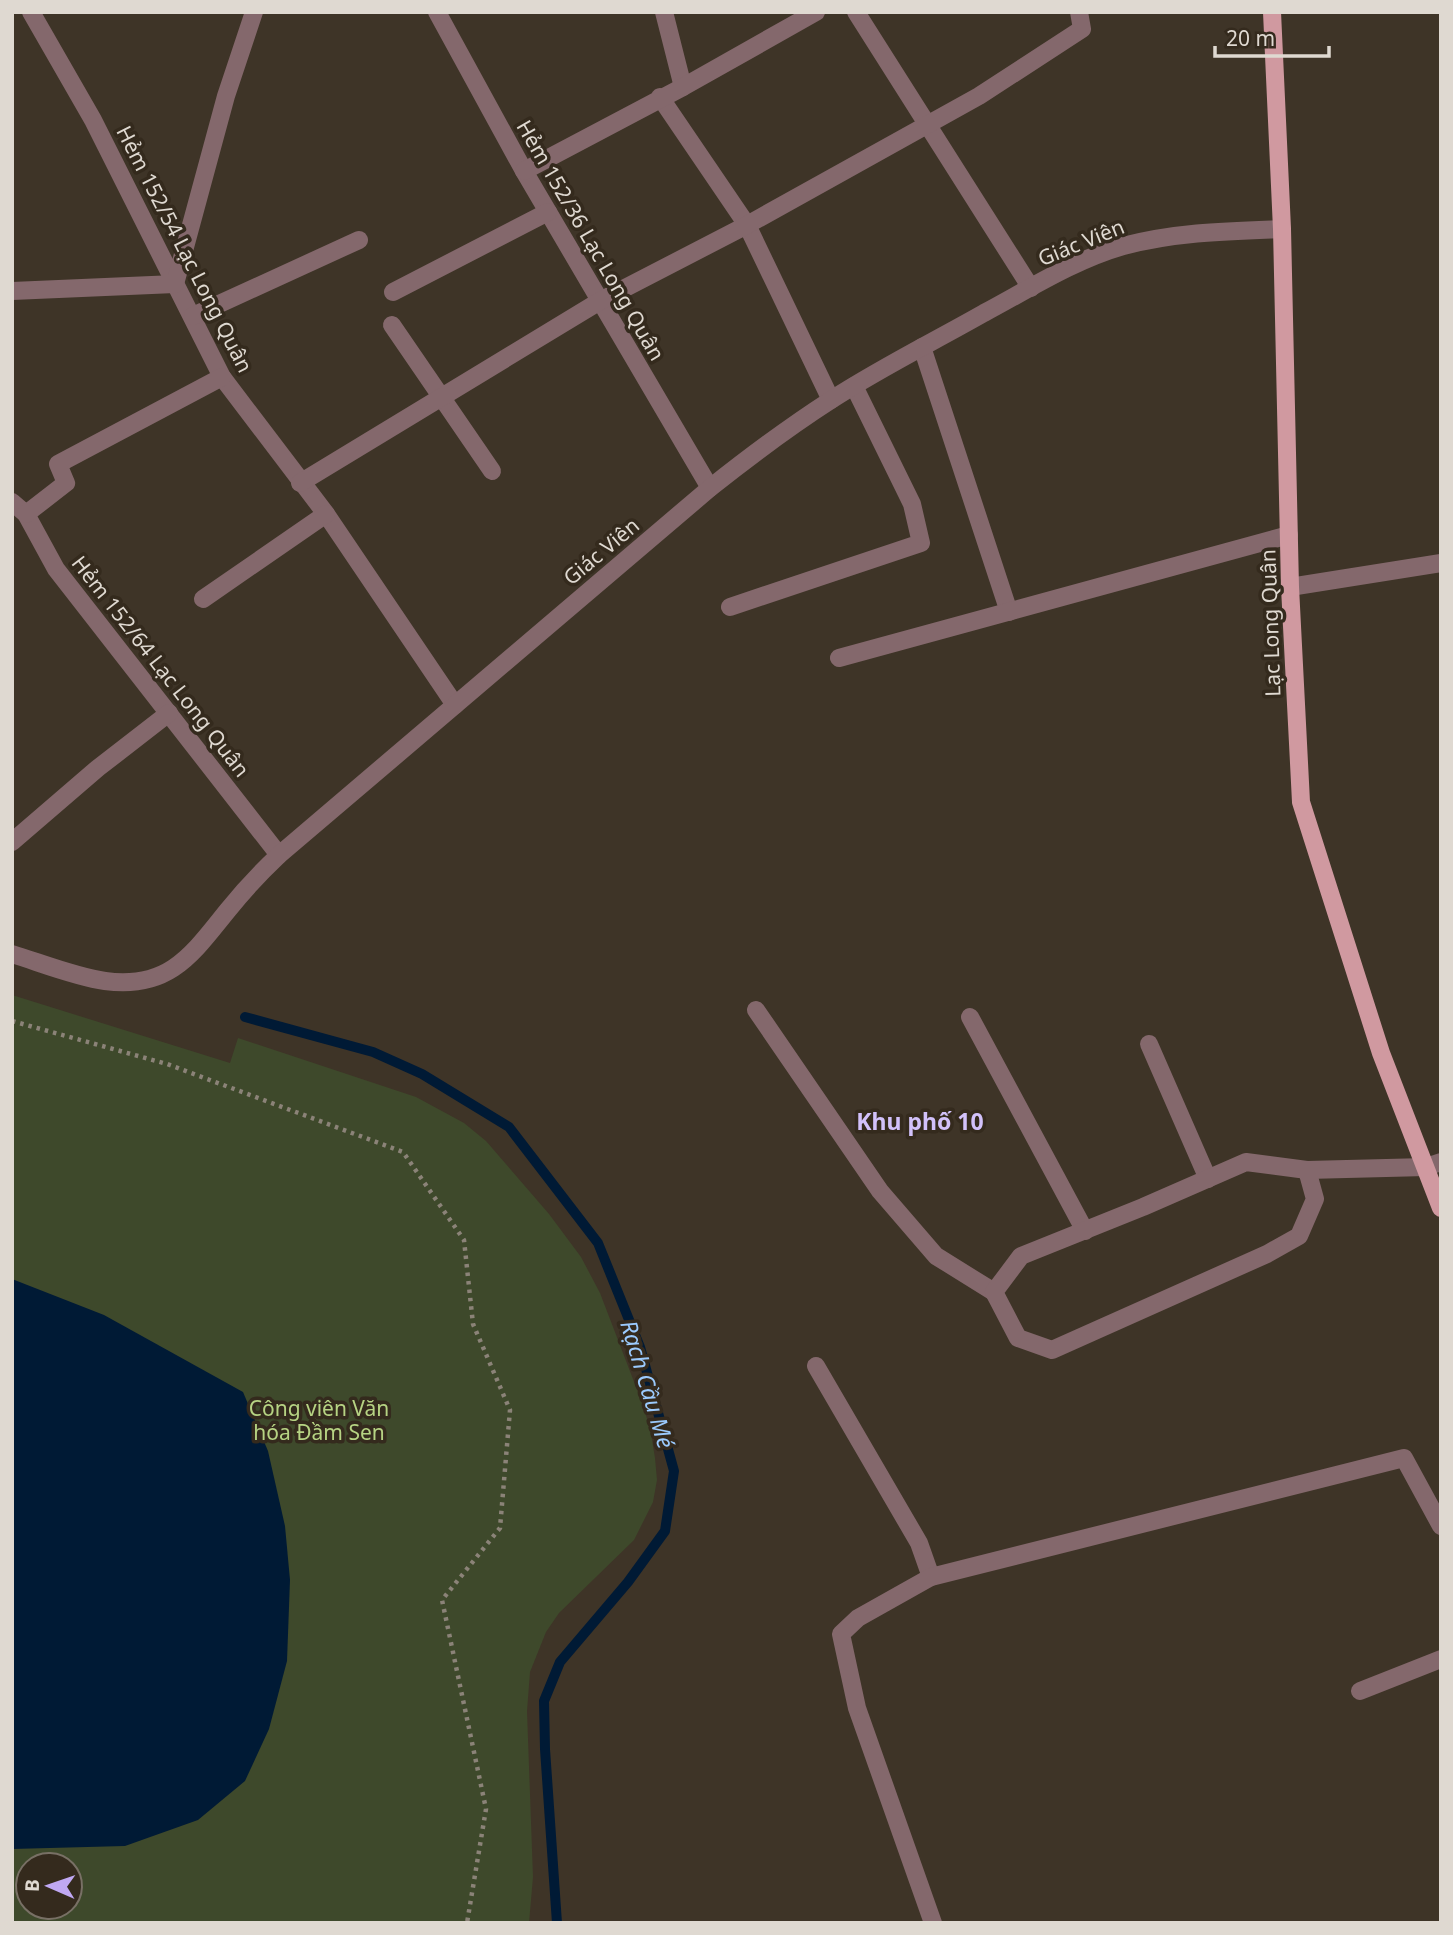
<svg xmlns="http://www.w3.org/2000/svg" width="1453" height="1935" font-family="'Noto Sans',sans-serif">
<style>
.green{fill:#3e492b;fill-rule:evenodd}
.water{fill:#001a35}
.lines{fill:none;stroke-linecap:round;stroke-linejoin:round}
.stream{stroke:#001a35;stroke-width:10}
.path{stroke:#8b8378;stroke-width:4.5;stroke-dasharray:3.5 5;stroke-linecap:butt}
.minor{stroke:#84686c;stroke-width:18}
.major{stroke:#d099a0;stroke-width:18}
.labels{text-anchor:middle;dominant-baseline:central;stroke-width:7;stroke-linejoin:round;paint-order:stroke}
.street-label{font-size:21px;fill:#dfd9d1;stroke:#342a1d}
.park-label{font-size:21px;fill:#b6d383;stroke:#342a1d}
.neighbourhood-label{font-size:23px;font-weight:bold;fill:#d2c1fa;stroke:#342a1d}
.water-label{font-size:23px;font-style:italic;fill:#9bcafd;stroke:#342a1d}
</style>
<rect width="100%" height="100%" fill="#3e3427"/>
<path class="green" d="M12,995l218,68 8,-25 178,59 48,26 22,18 63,73 32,43 19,36 41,107 9,28 5,30 2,22 -4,22 -19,38 -75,73 -13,19 -16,40 -3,39 6,166 -4,46h-517zM28,1865h42v42h-42z"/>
<polygon class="water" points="12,1279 104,1315 243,1392 268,1451 285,1526 290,1580 287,1661 269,1729 245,1781 198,1820 125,1846 12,1849"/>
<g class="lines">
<polyline class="stream" points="245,1017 373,1052 422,1074 509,1127 598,1243 640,1347 674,1471 665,1531 628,1582 560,1662 544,1701 545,1749 557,1923"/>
<polyline class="path" points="12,1021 167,1064 403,1152 464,1240 473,1324 510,1410 500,1528 442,1600 486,1809 467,1923"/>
<g class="minor">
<polyline points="31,12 93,120 222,377 326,514 455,705"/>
<polyline points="437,12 524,171 710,488"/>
<polyline points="664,12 683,87"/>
<polyline points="856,12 1031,288"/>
<polyline points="660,97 747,225 831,400"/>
<polyline points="524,171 683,87 816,12"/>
<polyline points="12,291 175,284 226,96 254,12"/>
<polyline points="393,292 548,212"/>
<polyline points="193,316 359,240"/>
<polyline points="392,325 492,471"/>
<polyline points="922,347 1009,612"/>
<polyline points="300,483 600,301 747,225 979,96 1082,29 1079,12"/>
<polyline points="12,502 26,514 56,569 279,855"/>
<polyline points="26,514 66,483 58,464 222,377"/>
<polyline points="1290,587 1441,563"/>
<polyline points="203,599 326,514"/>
<polyline points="730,607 921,543 912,504 854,386"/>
<polyline points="839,658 1289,535"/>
<polyline points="12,842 98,768 169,713"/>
<path d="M12,954c29,9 64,23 93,27 65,9 88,-28 123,-71 16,-20 33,-38 51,-55l431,-367c39,-31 79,-61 121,-88 49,-32 102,-58 153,-87 45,-24 90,-53 139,-67 53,-14 105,-15 159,-17"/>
<polyline points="756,1010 880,1191 936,1256 994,1292"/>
<polyline points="970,1017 1085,1231"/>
<polyline points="1149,1044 1208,1179"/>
<polyline points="1307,1170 1315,1199 1299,1236 1267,1254 1052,1350 1018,1338 994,1292 1021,1256 1143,1207 1246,1162 1307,1170 1426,1167 1441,1162"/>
<polyline points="816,1366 919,1543 931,1577"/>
<polyline points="1360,1691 1441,1659"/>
<polyline points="933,1923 857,1708 841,1634 858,1618 931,1577 1404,1458 1441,1526"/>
</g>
<polyline class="major" points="1272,12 1282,229 1290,587 1301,802 1381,1053 1441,1208"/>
</g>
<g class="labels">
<g class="street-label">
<text transform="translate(591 240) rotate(60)">Hẻm 152/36 Lạc Long Quân</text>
<text transform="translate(1081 242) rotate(-22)">Giác Viên</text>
<text transform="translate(185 249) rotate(63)">Hẻm 152/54 Lạc Long Quân</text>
<text transform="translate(601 551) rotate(-40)">Giác Viên</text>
<text transform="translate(1270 623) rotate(-92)">Lạc Long Quân</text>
<text transform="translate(161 666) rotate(52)">Hẻm 152/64 Lạc Long Quân</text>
</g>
<g class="park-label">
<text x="319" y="1408">Công viên Văn<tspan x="319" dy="24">hóa Đầm Sen</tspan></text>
</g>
<g class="neighbourhood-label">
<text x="920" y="1121">Khu phố 10</text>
</g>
<g class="water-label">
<text transform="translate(648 1384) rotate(73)">Rạch Cầu Mé</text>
</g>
</g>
<rect width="1453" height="1935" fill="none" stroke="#dfd9d1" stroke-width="28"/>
<g transform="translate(49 1886) rotate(272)"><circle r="33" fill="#342a1d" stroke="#787065" stroke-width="2"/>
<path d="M0-5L12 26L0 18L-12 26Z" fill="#c0a8f3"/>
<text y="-10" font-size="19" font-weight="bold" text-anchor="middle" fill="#dfd9d1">B</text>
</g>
<path d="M1215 46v10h114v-10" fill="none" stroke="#dfd9d1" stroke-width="3.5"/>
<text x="1226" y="46" font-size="21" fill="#dfd9d1" stroke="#342a1d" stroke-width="5" paint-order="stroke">20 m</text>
</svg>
